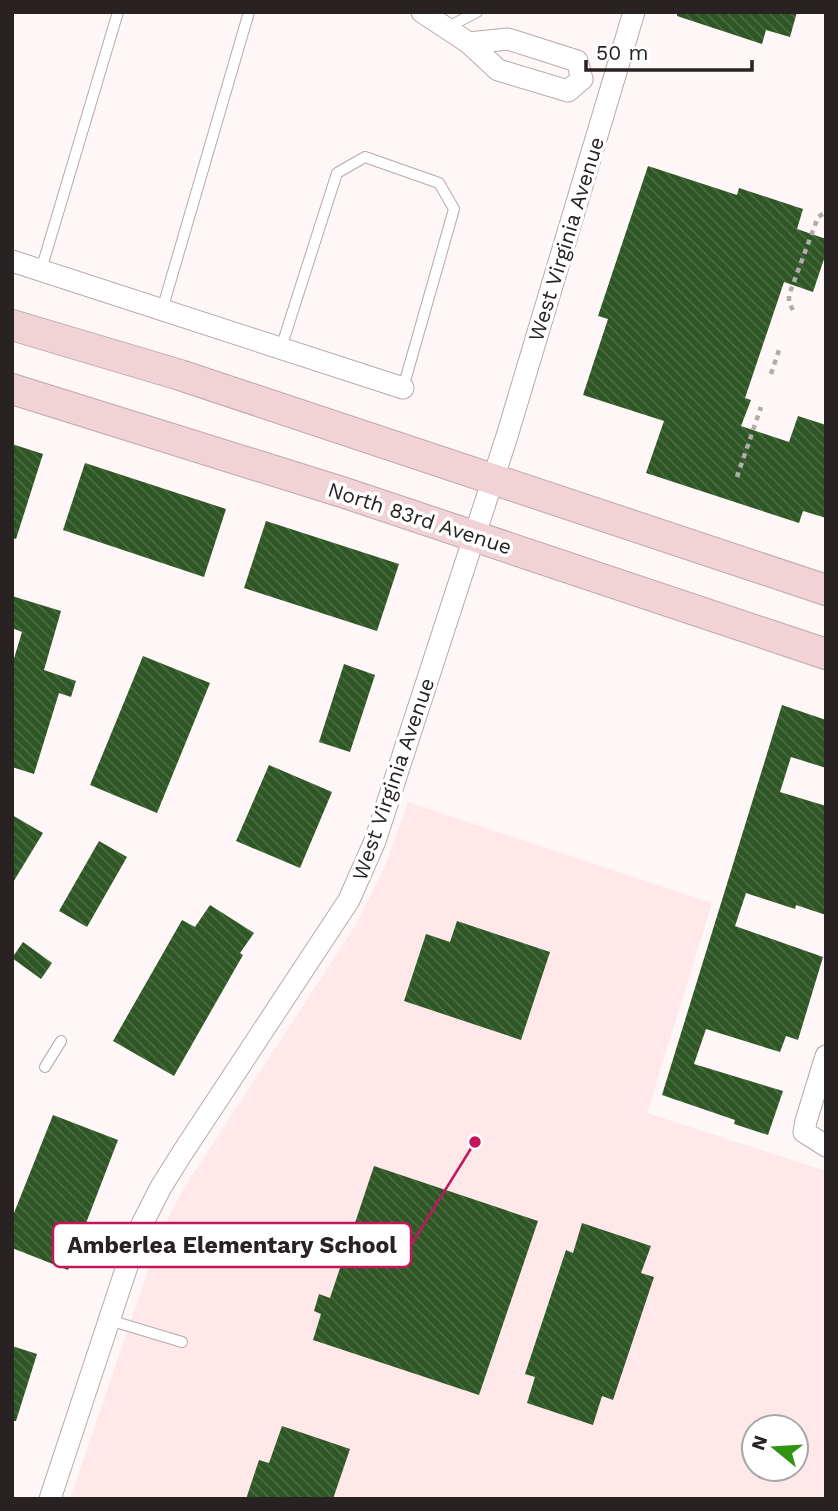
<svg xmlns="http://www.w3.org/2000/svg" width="838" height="1511" font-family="'Work Sans',sans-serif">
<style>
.built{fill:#fee8e9;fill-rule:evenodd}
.building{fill:url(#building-back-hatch)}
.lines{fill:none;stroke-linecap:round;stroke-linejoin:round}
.service-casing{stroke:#baa8aa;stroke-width:12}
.minor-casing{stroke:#baa8aa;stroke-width:23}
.secondary-casing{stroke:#baa8aa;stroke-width:32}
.path{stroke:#b2aaab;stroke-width:4.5;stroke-dasharray:5 5;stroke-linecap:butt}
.service{stroke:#fff;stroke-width:10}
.minor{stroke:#fff;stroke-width:21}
.secondary{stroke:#f1d2d6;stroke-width:30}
.labels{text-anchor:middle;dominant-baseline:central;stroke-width:7;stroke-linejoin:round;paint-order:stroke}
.street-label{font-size:21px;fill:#282222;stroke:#fff}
.leader{fill:none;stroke:#c2185b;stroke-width:2.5}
.callout-dot{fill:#c2185b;stroke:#fff;stroke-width:2.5}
.callout{fill:#fff;stroke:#c2185b;stroke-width:2.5}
.callout-label{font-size:23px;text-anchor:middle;font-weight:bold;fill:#282222}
</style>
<defs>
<pattern id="building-back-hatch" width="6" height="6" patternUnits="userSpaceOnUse" patternTransform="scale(1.75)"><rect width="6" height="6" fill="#2e5725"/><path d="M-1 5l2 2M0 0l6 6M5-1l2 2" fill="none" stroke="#4b6b43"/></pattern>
</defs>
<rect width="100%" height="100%" fill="#fef6f7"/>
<path class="built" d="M408,802l304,101 -65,210 179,58v328h-756l92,-269 22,-42 173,-265 28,-56zM754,1427h42v42h-42z"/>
<g class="building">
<polygon points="677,12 797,12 790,37 766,30 762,44 677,16"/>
<polygon points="648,166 737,195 739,188 803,209 797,229 826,239 826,253 813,292 784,282 745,398 751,400 741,426 789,442 798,416 826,425 826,518 803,511 799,523 646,473 664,421 583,395 608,319 598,316"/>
<polygon points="12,444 43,454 16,539 12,538"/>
<polygon points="85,463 226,509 204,577 63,530"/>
<polygon points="266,521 399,564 377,631 244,588"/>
<polygon points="12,596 61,611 44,670 76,681 71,697 59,693 34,774 12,767 12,665 22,632 12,628"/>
<polygon points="143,656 210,683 157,813 90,785"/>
<polygon points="344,664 375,675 350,752 319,742"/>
<polygon points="782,705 826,720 826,768 791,757 780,792 826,806 826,915 796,905 795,909 746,893 735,926 823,957 798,1040 786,1036 780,1052 706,1029 694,1064 783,1091 768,1135 734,1124 735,1120 662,1095"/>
<polygon points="269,765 332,792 300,868 236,841"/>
<polygon points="12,815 43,833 12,884"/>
<polygon points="99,841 127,857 87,927 59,911"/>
<polygon points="210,905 254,933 240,953 243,955 174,1076 113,1041 182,920 195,927"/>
<polygon points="457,921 550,952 521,1040 404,1001 426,934 450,942"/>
<polygon points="23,942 52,963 41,979 12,958"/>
<polygon points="53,1115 118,1140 68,1270 12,1248 12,1218"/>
<polygon points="374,1166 538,1221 479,1395 313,1340 321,1314 314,1311 319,1294 330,1298"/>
<polygon points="582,1223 651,1246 641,1273 654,1277 613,1400 602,1396 593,1425 527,1403 535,1377 525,1374 566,1250 573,1253"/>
<polygon points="12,1346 37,1354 16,1421 12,1421"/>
<polygon points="282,1426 350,1449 333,1499 246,1499 259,1460 269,1463"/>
</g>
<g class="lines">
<g class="service-casing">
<g id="service">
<polyline points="446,28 477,12"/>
<polyline points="41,270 118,12"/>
<polyline points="162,310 249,12"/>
<polyline points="281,348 337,173 365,157 439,183 454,209 403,388"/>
<polyline points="45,1067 61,1041"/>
<polyline points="109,1320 182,1342"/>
</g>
</g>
<g class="minor-casing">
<g id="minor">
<polyline points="422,12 469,43"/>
<polygon points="508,39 577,61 582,79 568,91 498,70 469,43"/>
<polyline points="12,261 403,388"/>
<polyline points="826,1056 806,1121 804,1132 826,1146"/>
<polyline points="50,1499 139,1230 161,1187 181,1155 349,900 375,841 507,436 634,12"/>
</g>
</g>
<g class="secondary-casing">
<g id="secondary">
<polyline points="12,325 180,375 826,590"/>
<polyline points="12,389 345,493 826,654"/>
</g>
</g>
<g class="path">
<polyline points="793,310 789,303 789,295 818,217 826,212"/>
<polyline points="771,374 780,347"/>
<polyline points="737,477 761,407"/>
</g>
<use href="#service" class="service"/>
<use href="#minor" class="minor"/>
<use href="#secondary" class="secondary"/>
</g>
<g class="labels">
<g class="street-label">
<text transform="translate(566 239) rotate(-73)">West Virginia Avenue</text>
<text transform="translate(420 518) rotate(18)">North 83rd Avenue</text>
<text transform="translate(393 779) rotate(-71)">West Virginia Avenue</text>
</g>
</g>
<path class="leader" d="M475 1142L411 1245"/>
<circle class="callout-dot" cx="475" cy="1142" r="7"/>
<rect class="callout" x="53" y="1223" width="358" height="44" rx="7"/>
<g class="callout-label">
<text x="232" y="1253">Amberlea Elementary School</text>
</g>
<rect width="838" height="1511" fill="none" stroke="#282222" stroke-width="28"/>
<g transform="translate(775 1448) rotate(288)"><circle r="33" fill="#ffffff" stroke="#a9a7a7" stroke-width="2"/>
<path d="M0-5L12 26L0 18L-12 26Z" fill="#319415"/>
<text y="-10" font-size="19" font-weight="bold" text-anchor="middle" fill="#282222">N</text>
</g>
<path d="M586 60v10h166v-10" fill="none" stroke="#282222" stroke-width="3.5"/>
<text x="596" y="60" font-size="21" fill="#282222" stroke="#ffffff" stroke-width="5" paint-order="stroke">50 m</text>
</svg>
